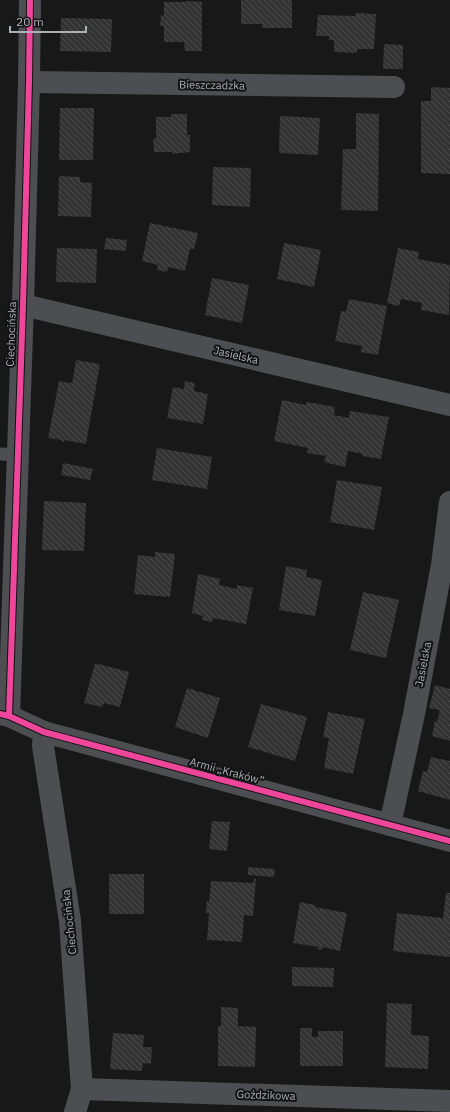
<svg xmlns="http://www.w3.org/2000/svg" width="450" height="1112" font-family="'IBM Plex Sans',sans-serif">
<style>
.building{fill:url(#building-back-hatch)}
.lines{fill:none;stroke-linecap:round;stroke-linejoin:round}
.lane{stroke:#4d4e51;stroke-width:13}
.street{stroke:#4d4e51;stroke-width:22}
.cycleway-casing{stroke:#131314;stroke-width:8}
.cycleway{stroke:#ed469a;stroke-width:6}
.labels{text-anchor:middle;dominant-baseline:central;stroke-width:4;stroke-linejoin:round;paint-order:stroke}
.street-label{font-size:11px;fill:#abafb8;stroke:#131314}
</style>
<defs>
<pattern id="building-back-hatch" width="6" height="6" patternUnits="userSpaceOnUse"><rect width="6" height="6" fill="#333334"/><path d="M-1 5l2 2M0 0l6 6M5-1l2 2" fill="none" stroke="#4e4e4f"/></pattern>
</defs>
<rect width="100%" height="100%" fill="#181819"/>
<g class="building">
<polygon points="241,0 292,0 292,28 262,28 262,24 241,24"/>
<polygon points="186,1 202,2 202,51 185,51 184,42 164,42 164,26 160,26 161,15 164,16 164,2 186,2"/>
<polygon points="356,13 376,14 374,49 357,49 357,53 334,52 334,40 329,40 329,36 316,36 318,15 356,16"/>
<polygon points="61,18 112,19 111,52 60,51"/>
<polygon points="384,44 403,45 403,69 383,69"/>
<polygon points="431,87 450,88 450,174 421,173 421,101 431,101"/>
<polygon points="60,108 94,108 93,160 59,160"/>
<polygon points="356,113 379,114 378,211 341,210 343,149 356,149"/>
<polygon points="171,114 187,114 187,135 190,135 190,152 172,154 172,152 154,152 153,139 156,139 156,117 171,117"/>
<polygon points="280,116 320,118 318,155 279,153"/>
<polygon points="213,167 251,168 250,207 212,205"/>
<polygon points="59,176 80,177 80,182 92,183 91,217 58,216"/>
<polygon points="150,223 198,233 194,249 190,249 185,271 168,267 167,272 157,270 158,265 142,261"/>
<polygon points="106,238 127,240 126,251 104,249"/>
<polygon points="284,243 321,250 314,287 277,279"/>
<polygon points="57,248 97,249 96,283 56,282"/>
<polygon points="398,248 419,252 418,259 450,265 449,315 421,310 422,303 401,299 399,306 387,303"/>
<polygon points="212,278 249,285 242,323 205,315"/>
<polygon points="349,299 387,306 378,355 361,352 362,346 335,341 341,311 346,312"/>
<polygon points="76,360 100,364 86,444 64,440 64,442 61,441 62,440 48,438 59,381 62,381 62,382 72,383"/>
<polygon points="185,381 195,383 194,391 208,394 203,424 167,418 173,387 184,389"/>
<polygon points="282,400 306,405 307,402 335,407 334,415 349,418 350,411 389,417 381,459 362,456 363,454 348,451 345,467 324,462 326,456 307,453 308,448 274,441"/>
<polygon points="157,448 212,457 207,489 152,480"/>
<polygon points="63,463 93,469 90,480 61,475"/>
<polygon points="337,480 382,487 374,530 330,522"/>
<polygon points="44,501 86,503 84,551 42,550"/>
<polygon points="155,552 175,554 170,597 134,594 138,555 155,557"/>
<polygon points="286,566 307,570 306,577 322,580 315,616 279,610"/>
<polygon points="198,574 220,579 219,585 237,589 237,585 253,588 246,624 213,618 212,622 202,620 203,616 192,613"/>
<polygon points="363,592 399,600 386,658 350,650"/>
<polygon points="95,663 129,672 120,707 104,703 102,707 84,703"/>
<polygon points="435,685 450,689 450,741 432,736 435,721 437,722 440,710 429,708"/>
<polygon points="187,688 220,698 208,738 175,727"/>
<polygon points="261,704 307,717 295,761 248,747"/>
<polygon points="328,712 365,719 353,774 324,768 329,738 323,737"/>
<polygon points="431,757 450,761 450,800 418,791 423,771 427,772"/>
<polygon points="212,821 230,822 227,851 209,849"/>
<polygon points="248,867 275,869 274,877 248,875"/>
<rect x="109" y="874" width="35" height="40"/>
<polygon points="254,879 256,879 253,916 244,915 242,942 207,940 209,913 206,913 207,901 209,902 211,881 253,883"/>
<polygon points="446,893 450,893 450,957 393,951 397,913 443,918"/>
<polygon points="300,902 315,905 315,907 347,913 340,951 323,947 322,950 318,949 319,947 293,943"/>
<polygon points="292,967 334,968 333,987 292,986"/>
<polygon points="387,1003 412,1004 411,1035 429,1036 428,1069 385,1067"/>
<polygon points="221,1007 238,1008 238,1026 256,1027 255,1067 218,1066 218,1026 221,1026"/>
<polygon points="300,1028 312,1028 312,1037 318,1037 318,1031 343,1031 343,1066 300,1066"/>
<polygon points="113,1033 144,1035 143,1047 152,1047 151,1064 143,1063 142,1071 110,1069"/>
</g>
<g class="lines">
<polyline class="lane" points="0,454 18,455"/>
<g class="street">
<polyline points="29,82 394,87"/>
<polyline points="23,305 450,405"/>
<polyline points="0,714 9,716 44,732 450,841"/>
<polyline points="9,716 23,305 29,82 30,0"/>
<polyline points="44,732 43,746 70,921 82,1089 75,1112"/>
<polyline points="390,825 414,714 442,565 450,502"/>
<polyline points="82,1089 450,1101"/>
</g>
<g class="cycleway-casing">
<g id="cycleway">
<polyline points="0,714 9,716 44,732 450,841"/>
<polyline points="9,716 23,305 29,82 30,0"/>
</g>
</g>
<use href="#cycleway" class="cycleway"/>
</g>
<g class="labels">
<g class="street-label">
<text transform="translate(212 85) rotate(1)">Bieszczadzka</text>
<text transform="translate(11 334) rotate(-88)">Ciechocińska</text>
<text transform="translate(236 355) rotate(13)">Jasielska</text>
<text transform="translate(423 664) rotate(-79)">Jasielska</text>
<text transform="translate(227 771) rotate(15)">Armii „Kraków”</text>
<text transform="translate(69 922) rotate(-96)">Ciechocińska</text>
<text transform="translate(266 1095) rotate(2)">Goździkowa</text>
</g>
</g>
<path d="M10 26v6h76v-6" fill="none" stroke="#abafb8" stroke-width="2"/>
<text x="16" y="26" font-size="12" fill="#abafb8" stroke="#131314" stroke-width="3" paint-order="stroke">20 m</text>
</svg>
